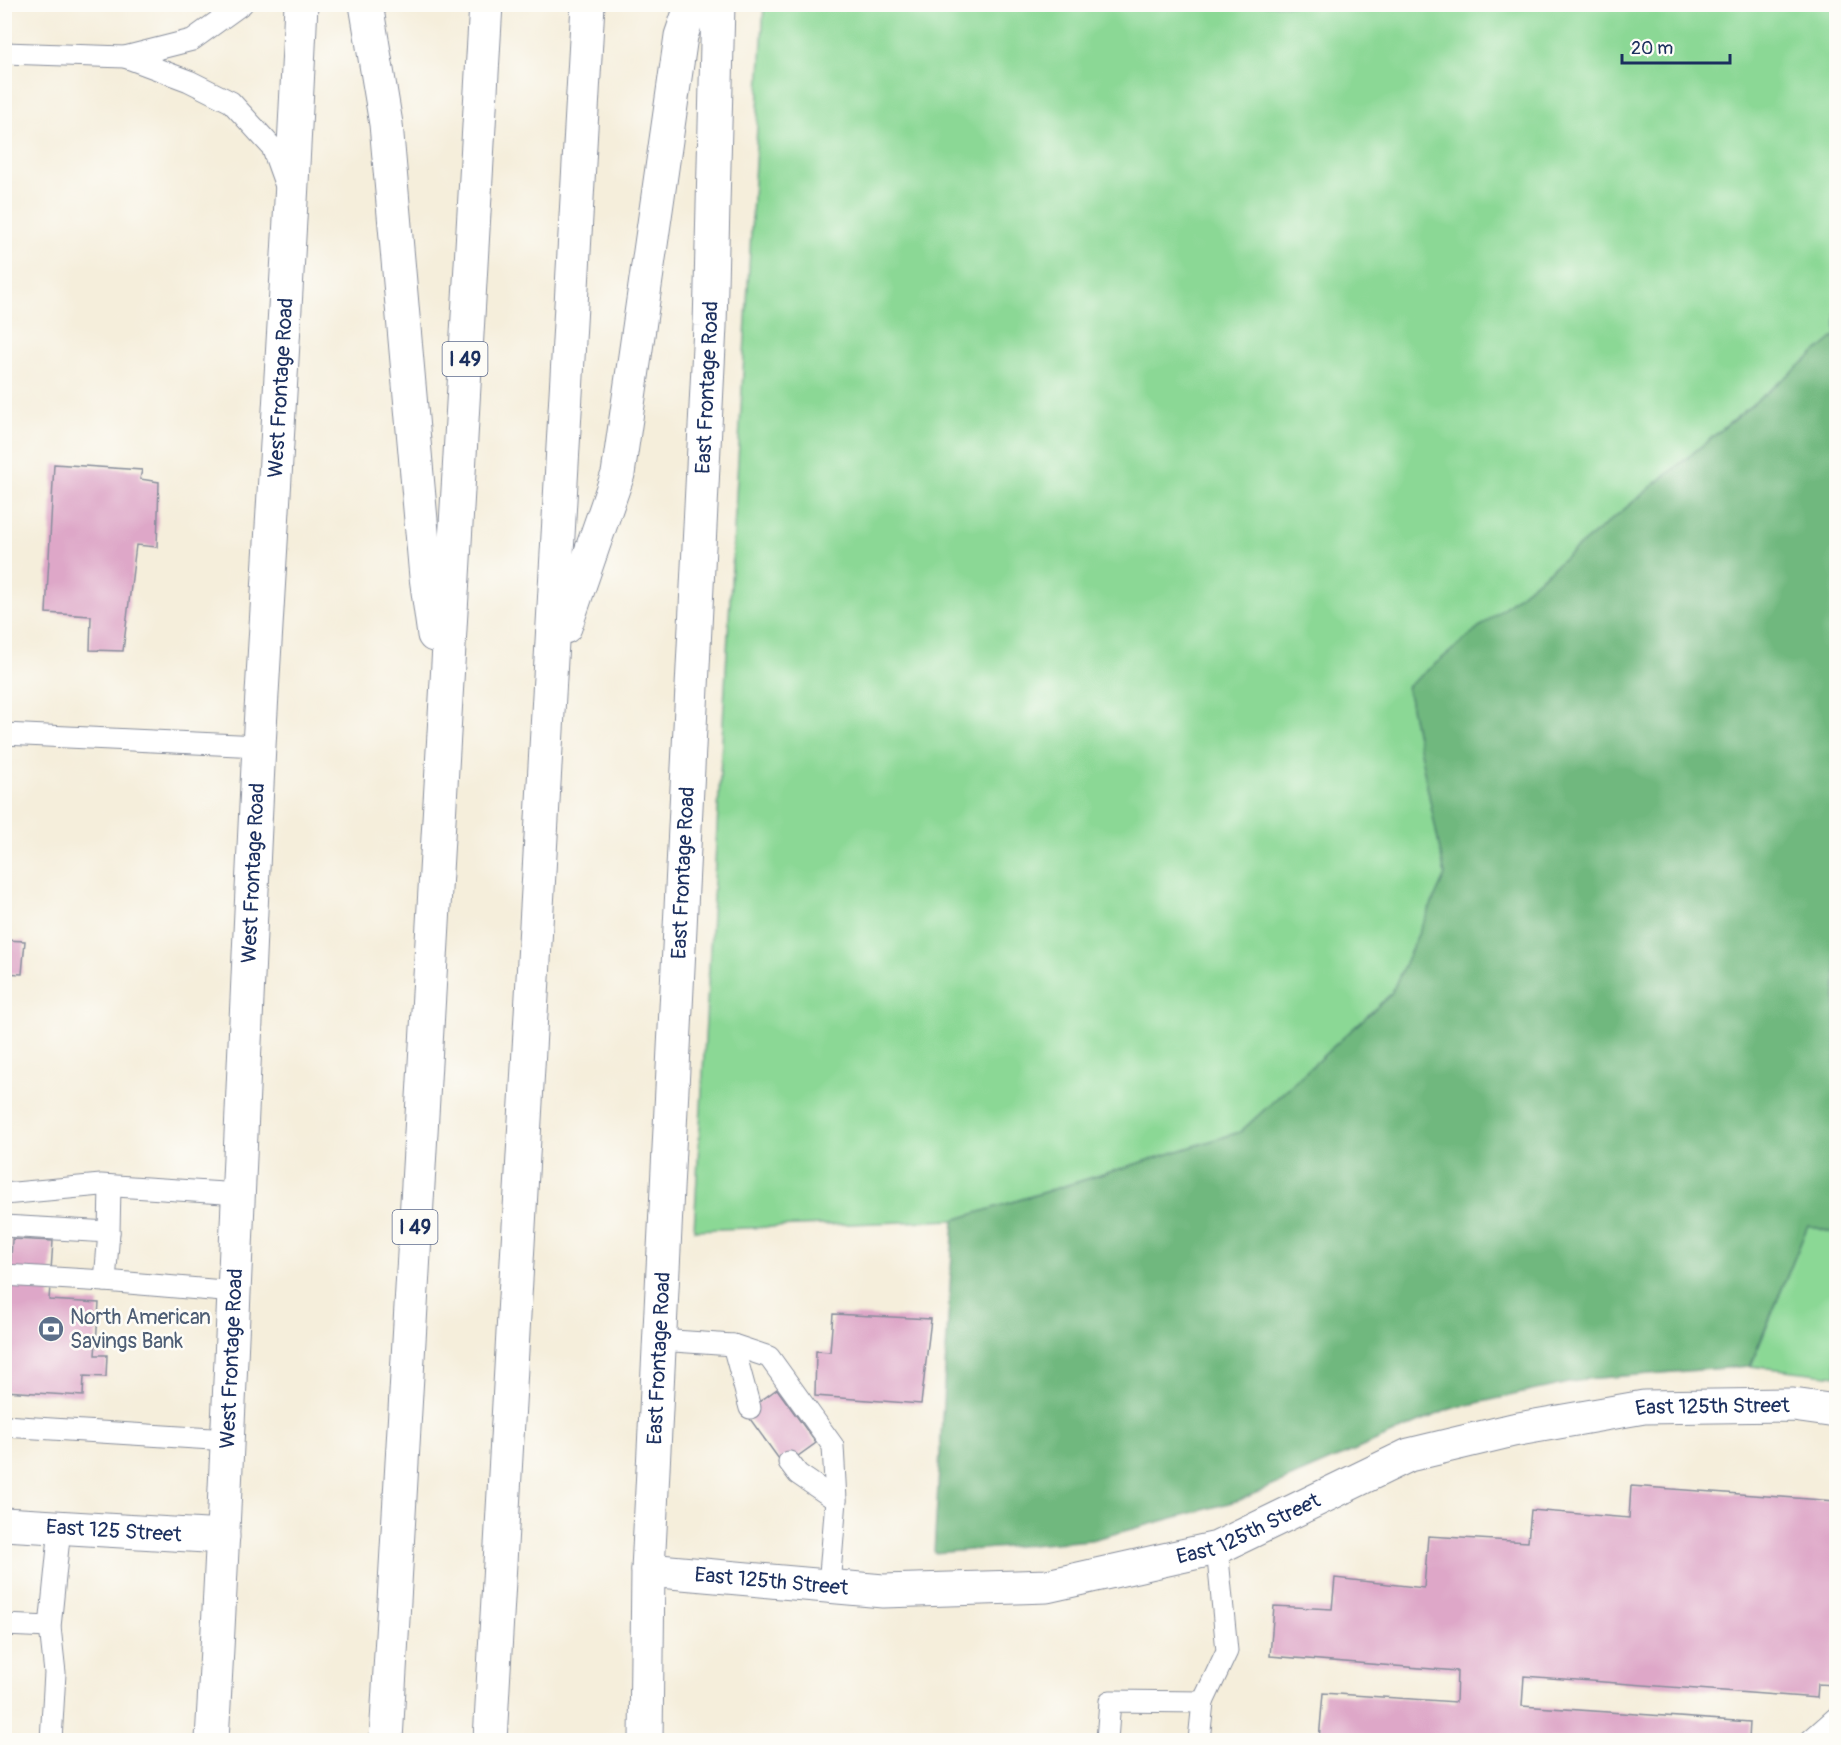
<svg xmlns="http://www.w3.org/2000/svg" width="1841" height="1745" font-family="Pangolin,sans-serif">
<style>
.green{fill:#8bd895;stroke:#53847a;stroke-width:1.5}
.forest{fill:#70b87e;stroke:#46746e;stroke-width:1.5}
.building{fill:#dea7c8}
.lines{fill:none;stroke-linecap:round;stroke-linejoin:round}
.lane-casing{stroke:#888e9c;stroke-width:23}
.street-casing{stroke:#888e9c;stroke-width:35}
.secondary-casing{stroke:#888e9c;stroke-width:35}
.highway-casing{stroke:#888e9c;stroke-width:35}
.lane{stroke:#fff;stroke-width:21}
.street{stroke:#fff;stroke-width:33}
.secondary{stroke:#fff;stroke-width:33}
.highway{stroke:#fff;stroke-width:33}
.labels{text-anchor:middle;dominant-baseline:central;stroke-width:5;stroke-linejoin:round;paint-order:stroke}
.shield{fill:#fdfcf7;stroke:#5f6c8c;stroke-width:1.5}
.shield-label{font-size:20px;font-weight:bold;fill:#1b2f5e}
.street-label{font-size:21px;fill:#1b2f5e;stroke:#fdfcf7}
.service-label{font-size:21px;fill:#4e5e75;stroke:#fdfcf7;text-anchor:start}
</style>
<rect width="100%" height="100%" fill="#fdfcf7"/>
<filter id="ink" filterUnits="userSpaceOnUse"><feTurbulence type="fractalNoise" baseFrequency=".0167" numOctaves="2"/><feDisplacementMap in="SourceGraphic" scale="12" xChannelSelector="R" yChannelSelector="G"/><feConvolveMatrix kernelMatrix="1 2 1 2 8 2 1 2 1" color-interpolation-filters="sRGB"/></filter>
<filter id="wash" filterUnits="userSpaceOnUse"><feTurbulence type="fractalNoise" baseFrequency=".008" numOctaves="4" result="noise"/><feDisplacementMap in="SourceGraphic" scale="24" xChannelSelector="R" yChannelSelector="G"/><feGaussianBlur stdDeviation="1.35" result="paint"/><feColorMatrix in="noise" values="0 0 0 0 0 0 0 0 0 0 0 0 0 0 0 0 0 1.4 0 .05"/><feComposite in="paint" operator="in"/></filter>
<g filter="url(#wash)">
<rect width="100%" height="100%" fill="#f5eedb"/>
<g class="green">
<polygon points="764,5 1836,5 1836,336 1407,687 1445,875 1391,994 1240,1132 954,1220 694,1230"/>
<polygon points="1808,1225 1836,1234 1836,1376 1751,1366"/>
</g>
<polygon class="forest" points="1836,336 1836,1234 1808,1225 1750,1366 1586,1379 1450,1409 1240,1500 1091,1540 934,1553 954,1220 1240,1132 1391,994 1445,875 1407,687"/>
<g id="blocks">
<g class="building">
<polygon points="54,464 142,470 140,479 159,482 157,547 136,545 123,651 90,650 91,616 46,613"/>
<polygon points="4,940 25,941 22,974 4,973"/>
<polygon points="12,1239 53,1241 49,1300 99,1303 95,1355 107,1355 106,1377 84,1376 83,1396 4,1391 4,1297 9,1298"/>
<polygon points="833,1314 931,1319 921,1404 815,1396 816,1351 830,1352"/>
<polygon points="777,1389 816,1443 784,1466 745,1412"/>
<polygon points="1631,1486 1836,1501 1836,1685 1818,1684 1817,1698 1524,1676 1522,1706 1750,1722 1749,1740 1319,1740 1323,1693 1456,1702 1457,1671 1270,1656 1274,1606 1332,1609 1335,1578 1424,1588 1428,1536 1528,1542 1531,1510 1629,1518"/>
</g>
</g>
</g>
<g filter="url(#ink)">
<use href="#blocks" fill-opacity="0" stroke="#888e9c" stroke-width="1.5"/>
<g class="lines">
<g class="lane-casing">
<g id="lane">
<polyline points="4,53 125,57 192,40 242,4"/>
<polyline points="125,57 189,81 231,102 272,147 286,186"/>
<polyline points="4,734 259,746"/>
<polyline points="4,1194 101,1185 239,1194"/>
<polyline points="4,1226 109,1232 105,1281 235,1292"/>
<polyline points="109,1232 110,1186"/>
<polyline points="4,1275 105,1281"/>
<polyline points="659,1340 733,1345 769,1357 833,1446 836,1500 829,1586"/>
<polyline points="733,1345 750,1408"/>
<polyline points="4,1426 228,1440"/>
<polyline points="789,1462 798,1474 836,1500"/>
<polyline points="4,1625 50,1627"/>
<polyline points="51,1740 55,1673 50,1627 60,1527"/>
<polyline points="1107,1740 1110,1701 1203,1702 1227,1651 1217,1548"/>
<polyline points="1199,1740 1203,1702"/>
<polyline points="1811,1740 1836,1718"/>
</g>
</g>
<g class="street-casing">
<g id="street">
<path id="s1" d="M4,1524l219,13"/>
<path id="s2" d="M648,1570l235,21 164,-5 170,-38 192,-93 104,-25 131,-23 149,-2 43,6"/>
</g>
</g>
<g class="secondary-casing">
<g id="secondary">
<path id="s3" d="M212,1740c19,-331 30,-663 47,-994 14,-247 31,-494 42,-742"/>
<path id="s4" d="M646,1740l2,-170 62,-1244 8,-322"/>
</g>
</g>
<g class="highway-casing">
<g id="highway">
<polyline points="366,4 386,124 426,577 434,635"/>
<polyline points="565,627 618,474 681,36 692,4"/>
<polyline points="386,1740 486,4"/>
<polyline points="490,1740 588,4"/>
</g>
</g>
<use href="#lane" class="lane"/>
<use href="#street" class="street"/>
<use href="#secondary" class="secondary"/>
<use href="#highway" class="highway"/>
</g>
</g>
<defs>
<g id="bank-disc" transform="scale(1.35)"><circle r="9.5" fill="#5c6f8a" stroke="#fdfcf7"/><path d="M-6-4H6V4H-6ZM0-2.3a2.3 2.3 0 1 0 0 4.6a2.3 2.3 0 1 0 0-4.6Z" fill="#fff"/></g>
</defs>
<g fill-rule="evenodd">
<use href="#bank-disc" x="51" y="1329"/>
</g>
<g class="labels">
<g class="shield">
<rect x="442.5" y="342" width="45" height="34" rx="4.5"/>
<rect x="392.5" y="1210" width="45" height="34" rx="4.5"/>
</g>
<g class="shield-label">
<text x="465" y="359">I 49</text>
<text x="415" y="1227">I 49</text>
</g>
<g class="street-label">
<text stroke="none"><textPath href="#s3" startOffset="1354">West Frontage Road</textPath></text>
<text stroke="none"><textPath href="#s4" startOffset="1354">East Frontage Road</textPath></text>
<text stroke="none"><textPath href="#s3" startOffset="868">West Frontage Road</textPath></text>
<text stroke="none"><textPath href="#s4" startOffset="868">East Frontage Road</textPath></text>
<text stroke="none"><textPath href="#s3" startOffset="382">West Frontage Road</textPath></text>
<text stroke="none"><textPath href="#s4" startOffset="382">East Frontage Road</textPath></text>
<text stroke="none"><textPath href="#s2" startOffset="1096">East 125th Street</textPath></text>
<text stroke="none"><textPath href="#s2" startOffset="610">East 125th Street</textPath></text>
<text stroke="none"><textPath href="#s1" startOffset="110">East 125 Street</textPath></text>
<text stroke="none"><textPath href="#s2" startOffset="124">East 125th Street</textPath></text>
</g>
<g class="service-label">
<text x="70" y="1317">North American<tspan x="70" dy="24">Savings Bank</tspan></text>
</g>
</g>
<rect width="1841" height="1745" fill="none" stroke="#fdfcf7" stroke-width="24"/>
<path d="M1622 54v9h108v-9" fill="none" stroke="#1b2f5e" stroke-width="3"/>
<text x="1631" y="54" font-size="18" fill="#1b2f5e" stroke="#fdfcf7" stroke-width="4.5" paint-order="stroke">20 m</text>
</svg>
